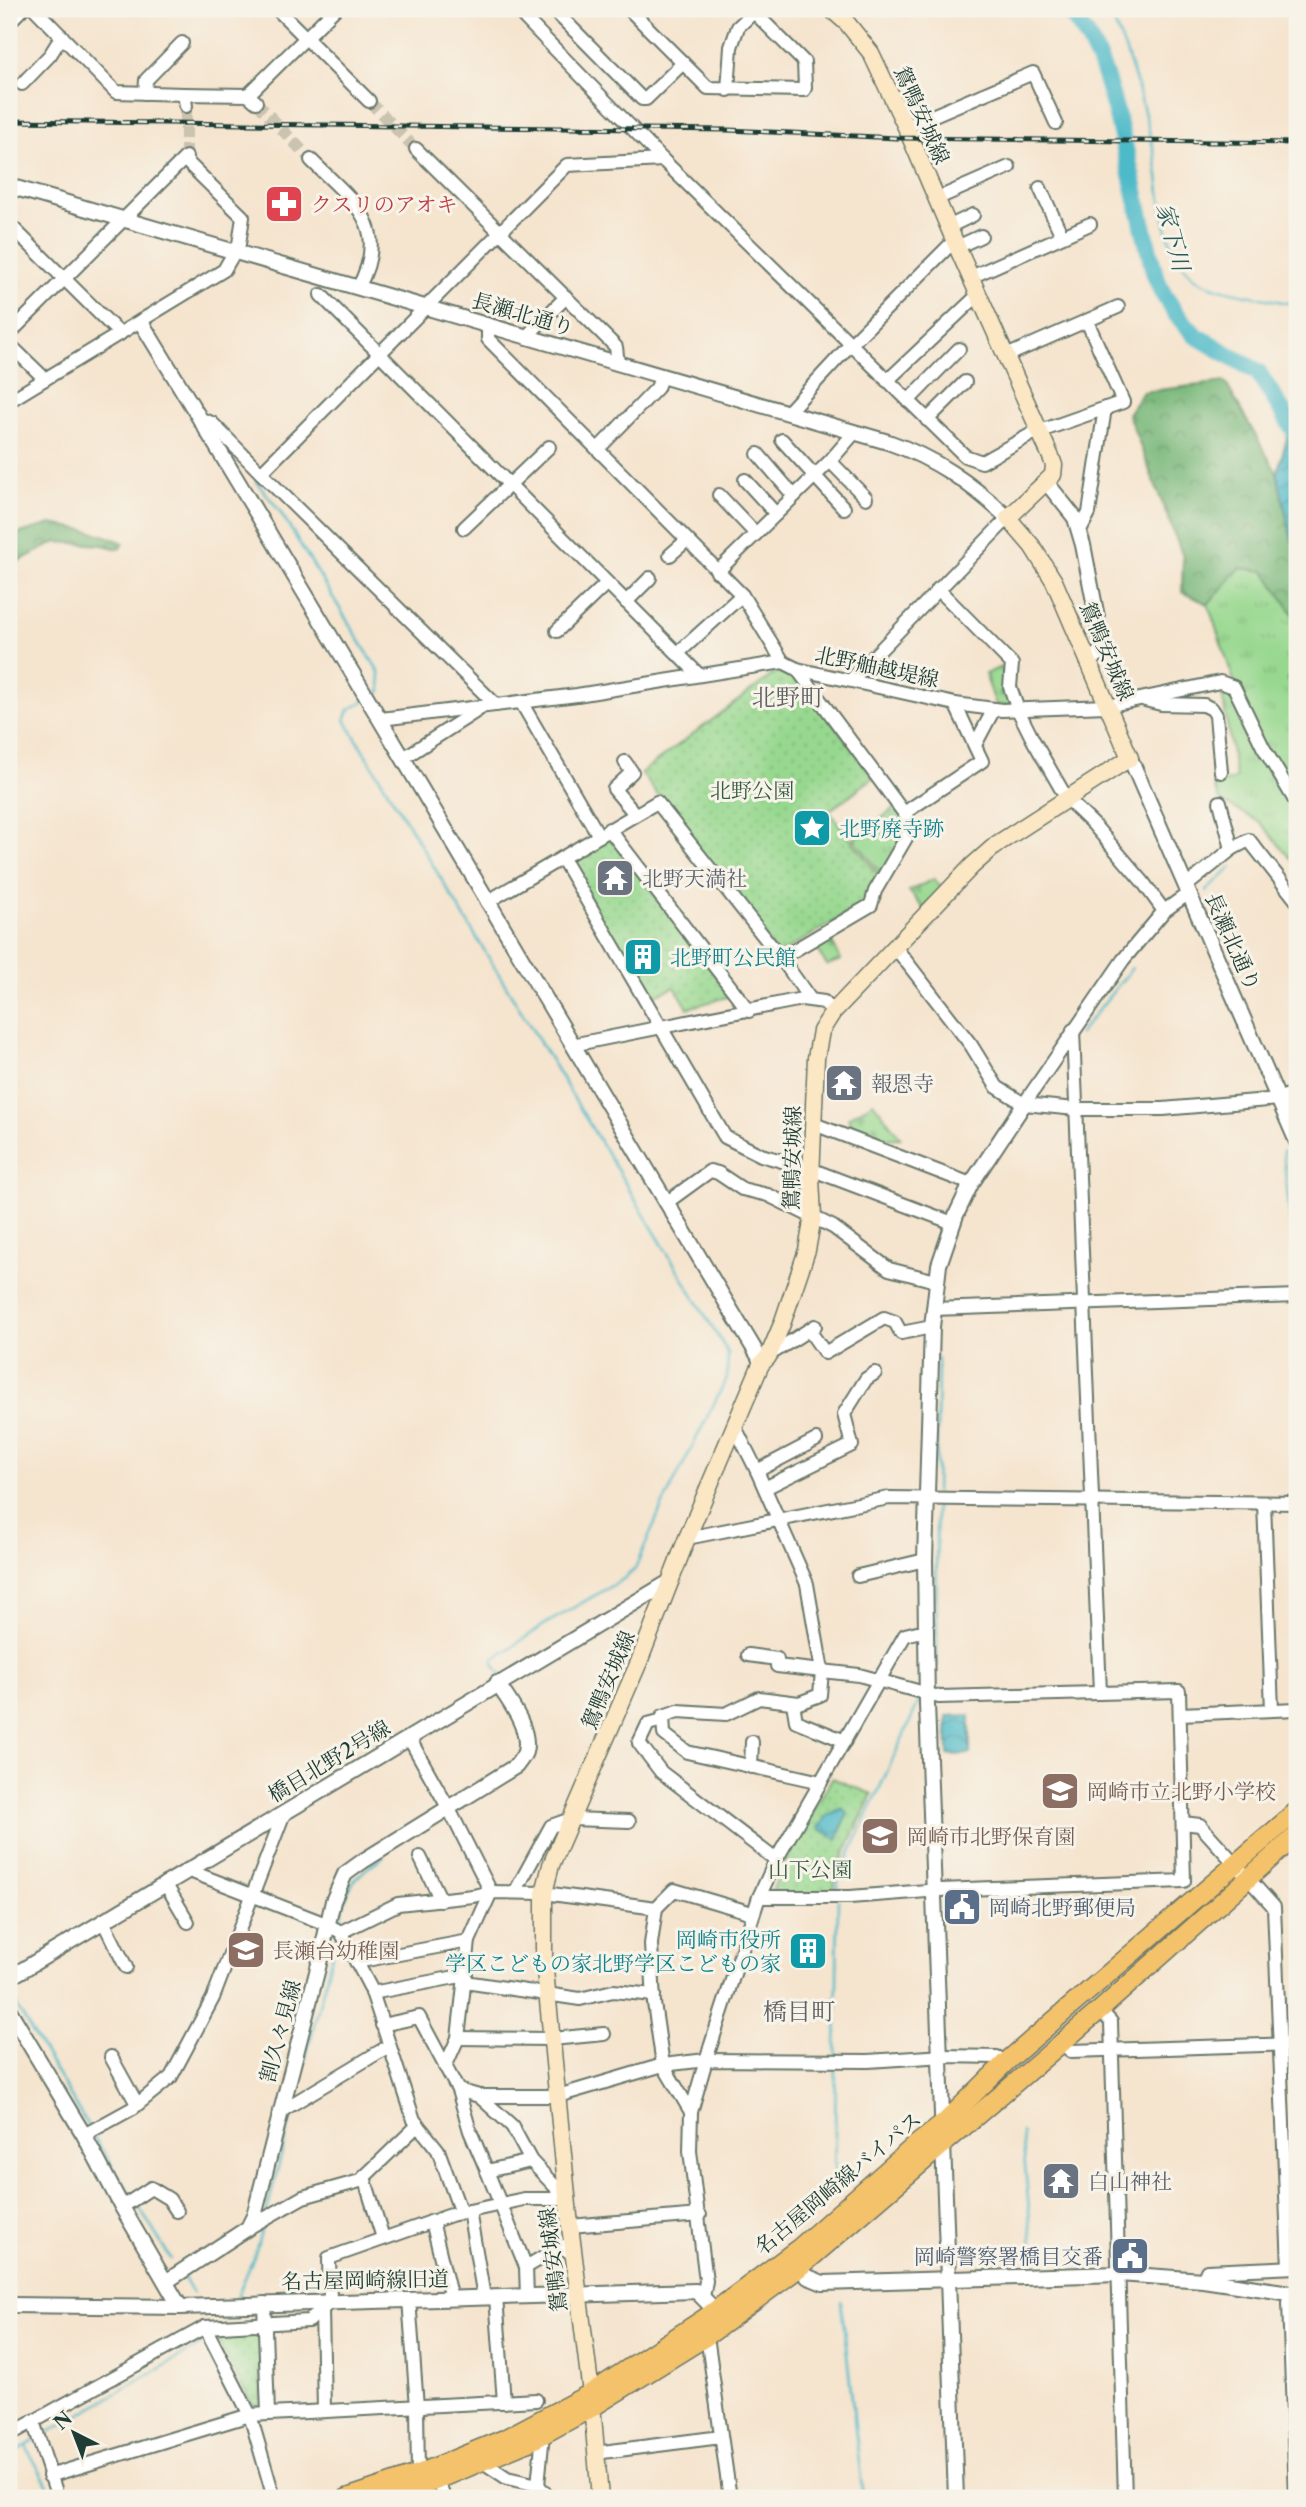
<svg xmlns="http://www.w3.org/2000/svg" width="1306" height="2507" font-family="'Libre Caslon Text','Noto Serif JP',serif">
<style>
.grass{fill:url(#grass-tufts);stroke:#5b8a62;stroke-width:2}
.forest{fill:url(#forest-crowns);stroke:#4c7a57;stroke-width:2}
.cemetery{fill:url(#cemetery-stones);stroke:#5b8a62;stroke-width:2}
.park{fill:url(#park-dots);stroke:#5b8a62;stroke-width:2}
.water{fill:url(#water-waves);stroke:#367c7e;stroke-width:2}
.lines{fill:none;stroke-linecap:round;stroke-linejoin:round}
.stream{stroke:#4ebac9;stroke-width:2.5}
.river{stroke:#4ebac9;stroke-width:18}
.minor-tunnel{stroke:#cac3af;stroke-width:12;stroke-dasharray:12 6;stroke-linecap:butt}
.minor-casing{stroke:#6a776a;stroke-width:16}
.tertiary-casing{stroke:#6a776a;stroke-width:18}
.secondary-casing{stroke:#6a776a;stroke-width:19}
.primary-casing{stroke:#6a776a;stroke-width:21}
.minor{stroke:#fff;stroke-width:12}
.tertiary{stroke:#fff;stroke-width:14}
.secondary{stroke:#fbe7c3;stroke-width:16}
.primary{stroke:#f4c26a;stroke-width:18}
.rail-casing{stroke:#1f3d34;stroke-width:5}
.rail{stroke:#f7f3e8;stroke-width:2.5;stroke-dasharray:8;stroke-linecap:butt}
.labels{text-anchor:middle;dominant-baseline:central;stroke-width:6;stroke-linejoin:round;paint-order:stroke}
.street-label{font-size:21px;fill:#1f3d34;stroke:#f7f3e8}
.health-label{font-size:21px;fill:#be3a42;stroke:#f7f3e8;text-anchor:start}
.park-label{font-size:21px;fill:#375c46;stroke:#f7f3e8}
.culture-label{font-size:21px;fill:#0d838f;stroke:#f7f3e8;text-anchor:start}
.worship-label{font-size:21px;fill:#5b616d;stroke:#f7f3e8;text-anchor:start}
.education-label{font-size:21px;fill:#785e54;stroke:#f7f3e8;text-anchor:start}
.service-label{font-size:21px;fill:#4e5e75;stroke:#f7f3e8;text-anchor:start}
.water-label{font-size:23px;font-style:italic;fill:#2b5c59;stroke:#f7f3e8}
.quarter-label{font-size:24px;fill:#606366;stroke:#f7f3e8}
</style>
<defs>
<pattern id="grass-tufts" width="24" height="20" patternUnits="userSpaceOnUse" patternTransform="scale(1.75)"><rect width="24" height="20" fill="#97d88f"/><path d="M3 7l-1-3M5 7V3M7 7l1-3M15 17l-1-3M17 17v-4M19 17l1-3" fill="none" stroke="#82ba7c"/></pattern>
<pattern id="forest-crowns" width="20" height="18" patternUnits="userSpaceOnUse" patternTransform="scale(1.75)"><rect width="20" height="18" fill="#79b87a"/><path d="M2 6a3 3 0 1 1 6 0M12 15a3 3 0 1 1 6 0" fill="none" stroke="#639765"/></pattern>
<pattern id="cemetery-stones" width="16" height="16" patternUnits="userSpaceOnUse" patternTransform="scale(1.75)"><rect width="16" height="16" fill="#97d88f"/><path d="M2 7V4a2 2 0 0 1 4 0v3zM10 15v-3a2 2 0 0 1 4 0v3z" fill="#82ba7c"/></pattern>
<pattern id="park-dots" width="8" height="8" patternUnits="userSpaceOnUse" patternTransform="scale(1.75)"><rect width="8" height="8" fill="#97d88f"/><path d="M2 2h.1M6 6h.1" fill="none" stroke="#82ba7c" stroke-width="1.8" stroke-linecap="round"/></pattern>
<pattern id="water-waves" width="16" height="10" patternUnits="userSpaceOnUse" patternTransform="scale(1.75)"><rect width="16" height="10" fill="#4ebac9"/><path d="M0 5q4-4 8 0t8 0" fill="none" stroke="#4098a4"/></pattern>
</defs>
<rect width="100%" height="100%" fill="#f7f3e8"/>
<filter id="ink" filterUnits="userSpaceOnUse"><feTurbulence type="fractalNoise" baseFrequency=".0143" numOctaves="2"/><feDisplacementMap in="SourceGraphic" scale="14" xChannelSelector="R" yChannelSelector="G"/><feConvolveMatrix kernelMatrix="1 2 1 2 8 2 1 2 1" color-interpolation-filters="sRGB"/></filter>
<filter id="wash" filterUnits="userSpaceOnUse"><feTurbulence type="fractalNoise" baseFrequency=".00686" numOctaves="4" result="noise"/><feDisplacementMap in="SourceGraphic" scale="28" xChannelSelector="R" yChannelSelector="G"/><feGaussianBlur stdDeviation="1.57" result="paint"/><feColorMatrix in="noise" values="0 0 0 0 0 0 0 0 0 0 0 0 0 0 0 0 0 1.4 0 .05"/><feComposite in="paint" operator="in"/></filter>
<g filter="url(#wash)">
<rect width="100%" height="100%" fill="#f5e4ce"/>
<g class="grass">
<polygon points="1240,568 1265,571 1297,620 1297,669 1287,679 1297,699 1297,866 1260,822 1220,801 1214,787 1236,778 1220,682 1238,693 1208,604"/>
<polygon points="896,807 910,825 882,875 854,839"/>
</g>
<g class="forest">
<polygon points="1225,382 1277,473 1292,540 1297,550 1297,620 1265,571 1240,568 1208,604 1182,592 1183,557 1128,414 1143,392"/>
<path d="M51,524c25,4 50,8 73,19l-5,6 -16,-4 -47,-3 -47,24v-30z"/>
</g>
<g class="cemetery">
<polygon points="1001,667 1020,706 996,705 985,674"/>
<polygon points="934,879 943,889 924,909 909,891"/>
<polygon points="828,935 841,960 827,965 812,943"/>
<polygon points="873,1102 901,1138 878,1139 857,1135 848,1118"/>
</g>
<g class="park">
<polygon points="787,667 795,673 874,777 829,811 879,876 867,902 778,955 641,773 779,670"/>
<polygon points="608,833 731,996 688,1008 675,987 648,998 566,860"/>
<polygon points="832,1778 872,1794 835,1875 834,1894 769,1898 783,1866"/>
<polygon points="260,2329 261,2405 253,2406 212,2331"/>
</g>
<g class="water">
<polygon points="1297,403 1297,550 1292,540 1277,473"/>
<polygon points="970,1715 970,1754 948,1755 947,1716"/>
<polygon points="841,1808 848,1813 837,1839 818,1828 827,1816"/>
</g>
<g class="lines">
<g class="stream">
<path d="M1107,9c24,45 35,93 47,142 9,43 4,94 40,126 17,15 79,22 103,28"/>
<polyline points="256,481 279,510 379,672 381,691 373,696"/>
<polyline points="364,701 349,710 345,720 728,1353 727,1378 662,1506 635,1569 625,1578 547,1623 494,1659 493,1662 501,1675"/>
<polyline points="1206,891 1232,867"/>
<polyline points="1079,1034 1132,968"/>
<polyline points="1283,1151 1297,1283"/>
<polyline points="936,1495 938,1358"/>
<polyline points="933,1672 937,1665 936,1501"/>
<polyline points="838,1892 838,1880 921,1697"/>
<path d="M339,1926c9,-40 10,-47 45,-70"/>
<polyline points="10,1995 88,2126"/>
<polyline points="836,2057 838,1900"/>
<polyline points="296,2095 337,1936"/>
<polyline points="1022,2132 1034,2266"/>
<polyline points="94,2137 130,2194"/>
<polyline points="834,2193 836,2064"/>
<polyline points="138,2206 171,2259"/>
<polyline points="266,2214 293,2109"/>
<polyline points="183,2276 193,2293"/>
<polyline points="236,2300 254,2256 263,2224"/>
<polyline points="841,2301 863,2498"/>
<polyline points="225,2321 233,2309"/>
<polyline points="42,2436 206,2342"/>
<polyline points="26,2446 48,2486"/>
<polyline points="9,2455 34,2441"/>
</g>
<path class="river" d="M1066,9c38,39 48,96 61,148 9,38 18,77 27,115l8,20 14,22 19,21 63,37 39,63"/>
</g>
</g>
<g filter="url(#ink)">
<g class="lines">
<g class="minor-tunnel">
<polyline points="369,101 416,149"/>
<polyline points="256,102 311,160"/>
<polyline points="186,157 186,106"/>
</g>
<g class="minor-casing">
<g id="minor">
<polyline points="35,9 116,92 184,94"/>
<polyline points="277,9 369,101"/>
<polyline points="516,9 663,160 965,456 982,462 1032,434 1123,402 1087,321"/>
<polyline points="553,9 642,99 646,99 683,63"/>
<polyline points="629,9 708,88 804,90 805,88 804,62 754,12"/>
<polyline points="9,22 22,9"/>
<polyline points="22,84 50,55 62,36"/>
<polyline points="728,90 731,47 738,27 757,9"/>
<polyline points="145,93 146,80 182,43"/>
<polyline points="248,95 335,9"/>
<polyline points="186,106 184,94 248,95 256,102"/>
<polyline points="906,127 1033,73 1056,123"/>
<polyline points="416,149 616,347 618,364"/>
<path d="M311,160c42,42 81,65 47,128"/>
<polyline points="1040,188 1062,236"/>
<polyline points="936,199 1009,167"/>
<polyline points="9,224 120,334"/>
<polyline points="948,227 973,215"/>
<polyline points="957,247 981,236"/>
<polyline points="971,277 1090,224"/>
<polyline points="321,295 699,675"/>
<polyline points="488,326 488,339 742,595 783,662"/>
<polyline points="9,334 186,157"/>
<polyline points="526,337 566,297"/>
<polyline points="9,344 45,379"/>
<polyline points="1006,356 1118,307"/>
<polyline points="887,381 978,295"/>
<polyline points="9,401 224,270 239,244 243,217 185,160"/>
<polyline points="908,401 959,349"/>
<polyline points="788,412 851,344 954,241"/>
<polyline points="200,419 212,423 261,473 567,165 663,160"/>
<polyline points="927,420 965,382"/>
<polyline points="782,440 844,508"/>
<polyline points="598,449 657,388 661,377"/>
<polyline points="758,454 794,496"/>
<polyline points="830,461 866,498"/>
<polyline points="261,473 496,705"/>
<polyline points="745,480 776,514"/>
<polyline points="719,495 756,534"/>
<polyline points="464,528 549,447"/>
<polyline points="1079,532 1089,513 1105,408"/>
<polyline points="670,555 686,541"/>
<polyline points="717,572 830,461 855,432"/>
<polyline points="938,589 1012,664 1010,687 1018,710 1033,740 1067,799 1093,824 1143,882 1164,911"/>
<polyline points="626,602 650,578"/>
<polyline points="557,631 607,583"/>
<polyline points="677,654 742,595"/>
<polyline points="797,669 904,813"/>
<polyline points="851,680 1008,518"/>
<polyline points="1145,700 1161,704 1204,705 1212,709 1216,715 1221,772"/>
<polyline points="521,702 599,836"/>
<polyline points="381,719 577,695 783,662 797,669 955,704 1002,710 1107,706 1220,682 1234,687 1263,747 1297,804"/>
<polyline points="975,745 994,709"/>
<polyline points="405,757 478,710"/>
<polyline points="625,762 632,772 614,789 635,814"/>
<polyline points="1220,802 1232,849"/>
<polyline points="609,829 749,1011"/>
<polyline points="562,858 725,1137 761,1155 813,1170 953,1223"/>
<polyline points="1186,886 1232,849 1249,840 1297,901"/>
<polyline points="487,902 657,802 781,958 810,999"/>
<polyline points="895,947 971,1045 997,1087 1024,1104 1076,1109 1163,1109 1279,1099 1297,1091"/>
<polyline points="781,958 871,905 875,891 913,826 904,813 982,761 955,704"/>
<polyline points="1073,1030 1100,1693"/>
<polyline points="572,1045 802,999 824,1002 833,1012"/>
<polyline points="1024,1104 1123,960 1164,911 1189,893"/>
<polyline points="814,1124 971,1184"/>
<polyline points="666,1203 710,1171 718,1173 742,1189 768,1195 833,1227 889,1269 936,1281"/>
<polyline points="933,1309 1297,1296"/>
<polyline points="809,1330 825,1353 884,1318 895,1322 901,1333 932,1327"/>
<polyline points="769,1355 815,1326"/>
<polyline points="735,1427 757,1471 807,1584 822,1671 859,1675 939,1697 1179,1691 1184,1881 940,1890 850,1897 759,1897"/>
<polyline points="757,1471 816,1440"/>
<polyline points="765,1488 852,1445 844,1414 866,1379 875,1373"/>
<polyline points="1264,1503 1272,1710"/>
<polyline points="687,1538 889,1498 1297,1503"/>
<polyline points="858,1576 925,1560"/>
<polyline points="748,1655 777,1659 777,1666 822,1671 820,1695 799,1703 759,1698 726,1714 678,1711 663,1716 664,1734 687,1752 821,1782"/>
<polyline points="793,1703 796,1721 845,1741"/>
<polyline points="1180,1714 1297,1709"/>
<polyline points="663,1720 648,1724 639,1743 661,1772 776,1860"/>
<polyline points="409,1738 449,1809 491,1892"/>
<polyline points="751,1767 752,1742"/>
<polyline points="1183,1823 1200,1825 1274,1907 1289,2267"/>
<polyline points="420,1857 441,1900"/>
<polyline points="187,1870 326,1924 341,1932 371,1989 414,2120 438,2150 461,2213"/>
<polyline points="165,1883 188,1922"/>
<polyline points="515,1892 551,1826 571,1819 629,1821"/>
<polyline points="656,1908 674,1890 752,1913"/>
<polyline points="103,1921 126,1967"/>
<polyline points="341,1932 398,1904 473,1896 491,1892 544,1893 656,1908 651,1944 654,2003 663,2065 691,2112"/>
<polyline points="356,1962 469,1941"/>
<polyline points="465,1982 580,1999 613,1991 654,1995"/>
<polyline points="372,1993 466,1975"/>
<polyline points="1100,2010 1111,2022 1125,2498"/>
<polyline points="382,2025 419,2017 458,2090 479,2096 558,2096 663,2065 706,2060 868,2061 944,2056 997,2057 1006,2062"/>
<polyline points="458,2038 552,2039 604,2034"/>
<polyline points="1061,2043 1071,2051 1297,2044"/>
<polyline points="111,2057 137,2104"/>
<polyline points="445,2067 458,2038 469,1941 491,1892"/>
<polyline points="458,2090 470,2131 487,2171 531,2161"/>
<polyline points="479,2096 512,2126 531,2161 567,2199"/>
<polyline points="281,2111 389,2046"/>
<polyline points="84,2135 133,2108 171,2077 213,1998 284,1813"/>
<polyline points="487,2171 526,2267 527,2297"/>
<polyline points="364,2177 383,2238"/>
<polyline points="122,2207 151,2188 169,2199 177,2211"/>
<polyline points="469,2211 484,2297"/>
<polyline points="432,2221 451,2299"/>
<polyline points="570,2226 700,2215"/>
<polyline points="248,2228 303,2197 360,2181 418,2125"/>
<polyline points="526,2267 562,2246 573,2255"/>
<polyline points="1203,2280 1207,2271 1297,2267"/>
<polyline points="496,2297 504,2402"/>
<polyline points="703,2297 706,2281 690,2151 691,2112 706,2060 759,1897 776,1860 905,1635 917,1632 925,1633"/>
<polyline points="409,2299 417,2407 418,2474"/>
<polyline points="1289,2302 1296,2498"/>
<polyline points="264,2303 268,2414"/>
<polyline points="322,2309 324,2411"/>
<polyline points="205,2327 250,2415 274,2498"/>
<polyline points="707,2336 730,2498"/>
<polyline points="33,2421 58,2498"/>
<polyline points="9,2435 205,2327 309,2321 330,2302 329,2258 451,2215 524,2199 567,2199"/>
<polyline points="595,2453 721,2437"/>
<polyline points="483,2462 507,2478 538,2485 549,2498"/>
<polyline points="49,2476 250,2415 536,2400"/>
<polyline points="438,2481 444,2498"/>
<polyline points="538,2485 543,2434"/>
</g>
</g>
<g class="tertiary-casing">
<g id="tertiary">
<path d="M9,186l879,256c47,16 84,42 120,76"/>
<path d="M141,322c210,343 411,691 618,1035l2,7"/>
<polyline points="1047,483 1075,518 1083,545 1103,648 1102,651 1088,662"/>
<polyline points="1130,758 1297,1142"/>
<polyline points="9,1978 671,1581"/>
<polyline points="9,2010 84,2135 122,2207 180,2307"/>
<polyline points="799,2268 808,2277 823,2283 1119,2274 1203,2280 1297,2294"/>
<path d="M167,2281l81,-53 6,-12 64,-248 15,-67 12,-27 18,-13 153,-95c3,-4 8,-10 9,-14 6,-23 -16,-51 -28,-69"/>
<polyline points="9,2305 180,2307 696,2291 715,2310"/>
<polyline points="956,2498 927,1704 925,1560 932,1327 939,1265 956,1215 971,1184 1024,1104"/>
</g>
</g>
<g class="secondary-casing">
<polyline id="secondary" points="600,2498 591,2393 570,2226 544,1960 544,1893 551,1865 639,1662 687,1538 761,1364 768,1357 782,1324 807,1250 813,1217 811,1178 816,1058 821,1031 833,1012 972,866 997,844 1130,758 1054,581 1032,546 1008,518 1053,475 1054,465 1051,457 958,249 906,127 871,53 847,23 831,9"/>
</g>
<g class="primary-casing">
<g id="primary">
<polyline points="347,2498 418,2474 504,2439 591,2393 705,2318 799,2248 913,2147 943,2124 1006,2062 1297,1811"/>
<polyline points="394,2498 531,2441 591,2408 707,2336 799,2268 1100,2010 1297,1835"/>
</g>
</g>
<use href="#minor" class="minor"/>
<use href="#tertiary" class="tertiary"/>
<use href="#secondary" class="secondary"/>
<use href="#primary" class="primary"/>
<g class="rail-casing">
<polyline id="rail" points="9,121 727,130 897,138 1297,143"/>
</g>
<use href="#rail" class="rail"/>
</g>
</g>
<defs>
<g id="pharmacy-square" transform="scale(2.0125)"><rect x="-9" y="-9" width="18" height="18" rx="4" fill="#e0444e" stroke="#f7f3e8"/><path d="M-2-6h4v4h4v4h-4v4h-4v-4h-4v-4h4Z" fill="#fff"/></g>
<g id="sight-square" transform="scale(2.0125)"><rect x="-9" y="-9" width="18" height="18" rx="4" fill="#0f9aa8" stroke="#f7f3e8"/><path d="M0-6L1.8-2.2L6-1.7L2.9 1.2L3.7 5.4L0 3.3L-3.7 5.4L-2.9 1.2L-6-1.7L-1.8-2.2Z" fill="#fff"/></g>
<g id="temple-square" transform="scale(2.0125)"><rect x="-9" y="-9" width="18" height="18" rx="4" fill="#6b7280" stroke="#f7f3e8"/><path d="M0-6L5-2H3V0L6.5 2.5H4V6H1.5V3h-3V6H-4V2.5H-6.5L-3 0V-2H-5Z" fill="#fff"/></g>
<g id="building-square" transform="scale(2.0125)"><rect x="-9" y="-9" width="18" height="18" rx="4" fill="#0f9aa8" stroke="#f7f3e8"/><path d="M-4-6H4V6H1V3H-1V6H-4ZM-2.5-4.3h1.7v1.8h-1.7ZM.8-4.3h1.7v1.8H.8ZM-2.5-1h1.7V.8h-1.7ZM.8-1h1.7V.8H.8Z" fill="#fff"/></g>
<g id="school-square" transform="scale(2.0125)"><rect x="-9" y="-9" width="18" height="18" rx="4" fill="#8d6e63" stroke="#f7f3e8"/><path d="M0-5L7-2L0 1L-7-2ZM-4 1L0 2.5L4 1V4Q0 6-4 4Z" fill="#fff"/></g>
<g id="civic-square" transform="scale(2.0125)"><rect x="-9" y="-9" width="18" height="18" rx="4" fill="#5c6f8a" stroke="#f7f3e8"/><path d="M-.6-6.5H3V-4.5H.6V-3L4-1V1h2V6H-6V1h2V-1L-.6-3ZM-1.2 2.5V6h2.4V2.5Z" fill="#fff"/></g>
</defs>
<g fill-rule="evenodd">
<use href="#pharmacy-square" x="284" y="204"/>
<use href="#sight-square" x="812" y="828"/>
<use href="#temple-square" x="615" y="878"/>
<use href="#building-square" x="643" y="957"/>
<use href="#temple-square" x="844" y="1083"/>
<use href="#school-square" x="1060" y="1791"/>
<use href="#school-square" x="880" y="1836"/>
<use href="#civic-square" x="962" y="1907"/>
<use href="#school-square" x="246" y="1950"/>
<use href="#building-square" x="808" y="1951"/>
<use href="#temple-square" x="1061" y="2181"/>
<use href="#civic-square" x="1130" y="2256"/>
</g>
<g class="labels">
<g class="street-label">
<text transform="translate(922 115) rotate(66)">鴛鴨安城線</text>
<text transform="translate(523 314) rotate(16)">長瀬北通り</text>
<text transform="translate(1107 651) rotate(67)">鴛鴨安城線</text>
<text transform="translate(877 667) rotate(12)">北野舳越堤線</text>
<text transform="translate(1233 942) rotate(66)">長瀬北通り</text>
<text transform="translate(792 1158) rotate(-89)">鴛鴨安城線</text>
<text transform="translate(608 1680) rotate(-67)">鴛鴨安城線</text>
<text transform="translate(329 1761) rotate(-31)">橋目北野2号線</text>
<text transform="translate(280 2031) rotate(-75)">割久々見線</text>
<text transform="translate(838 2183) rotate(-40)">名古屋岡崎線バイパス</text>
<text transform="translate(553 2260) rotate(-97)">鴛鴨安城線</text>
<text transform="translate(365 2280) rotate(-1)">名古屋岡崎線旧道</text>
</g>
<g class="health-label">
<text x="311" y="204">クスリのアオキ</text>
</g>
<g class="park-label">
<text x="752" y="790">北野公園</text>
<text x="810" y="1869">山下公園</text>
</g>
<g class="culture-label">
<text x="839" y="828">北野廃寺跡</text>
<text x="670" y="957">北野町公民館</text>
<text x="781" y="1939" text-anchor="end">岡崎市役所<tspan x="781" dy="24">学区こどもの家北野学区こどもの家</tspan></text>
</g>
<g class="worship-label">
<text x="642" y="878">北野天満社</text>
<text x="871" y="1083">報恩寺</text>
<text x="1088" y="2181">白山神社</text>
</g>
<g class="education-label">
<text x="1087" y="1791">岡崎市立北野小学校</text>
<text x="907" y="1836">岡崎市北野保育園</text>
<text x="273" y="1950">長瀬台幼稚園</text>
</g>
<g class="service-label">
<text x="989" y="1907">岡崎北野郵便局</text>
<text x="1103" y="2256" text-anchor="end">岡崎警察署橋目交番</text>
</g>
<g class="water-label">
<text transform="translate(1173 237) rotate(75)">家下川</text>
</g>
<g class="quarter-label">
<text x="788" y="697">北野町</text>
<text x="799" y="2011">橋目町</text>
</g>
</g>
<rect width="1306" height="2507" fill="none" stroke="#f7f3e8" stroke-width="35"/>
<g transform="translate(74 2433) rotate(318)" stroke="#f7f3e8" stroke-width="5" paint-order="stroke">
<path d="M0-5L12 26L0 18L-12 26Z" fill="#1f3d34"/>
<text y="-10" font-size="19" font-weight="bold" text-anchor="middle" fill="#1f3d34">N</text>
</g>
</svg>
